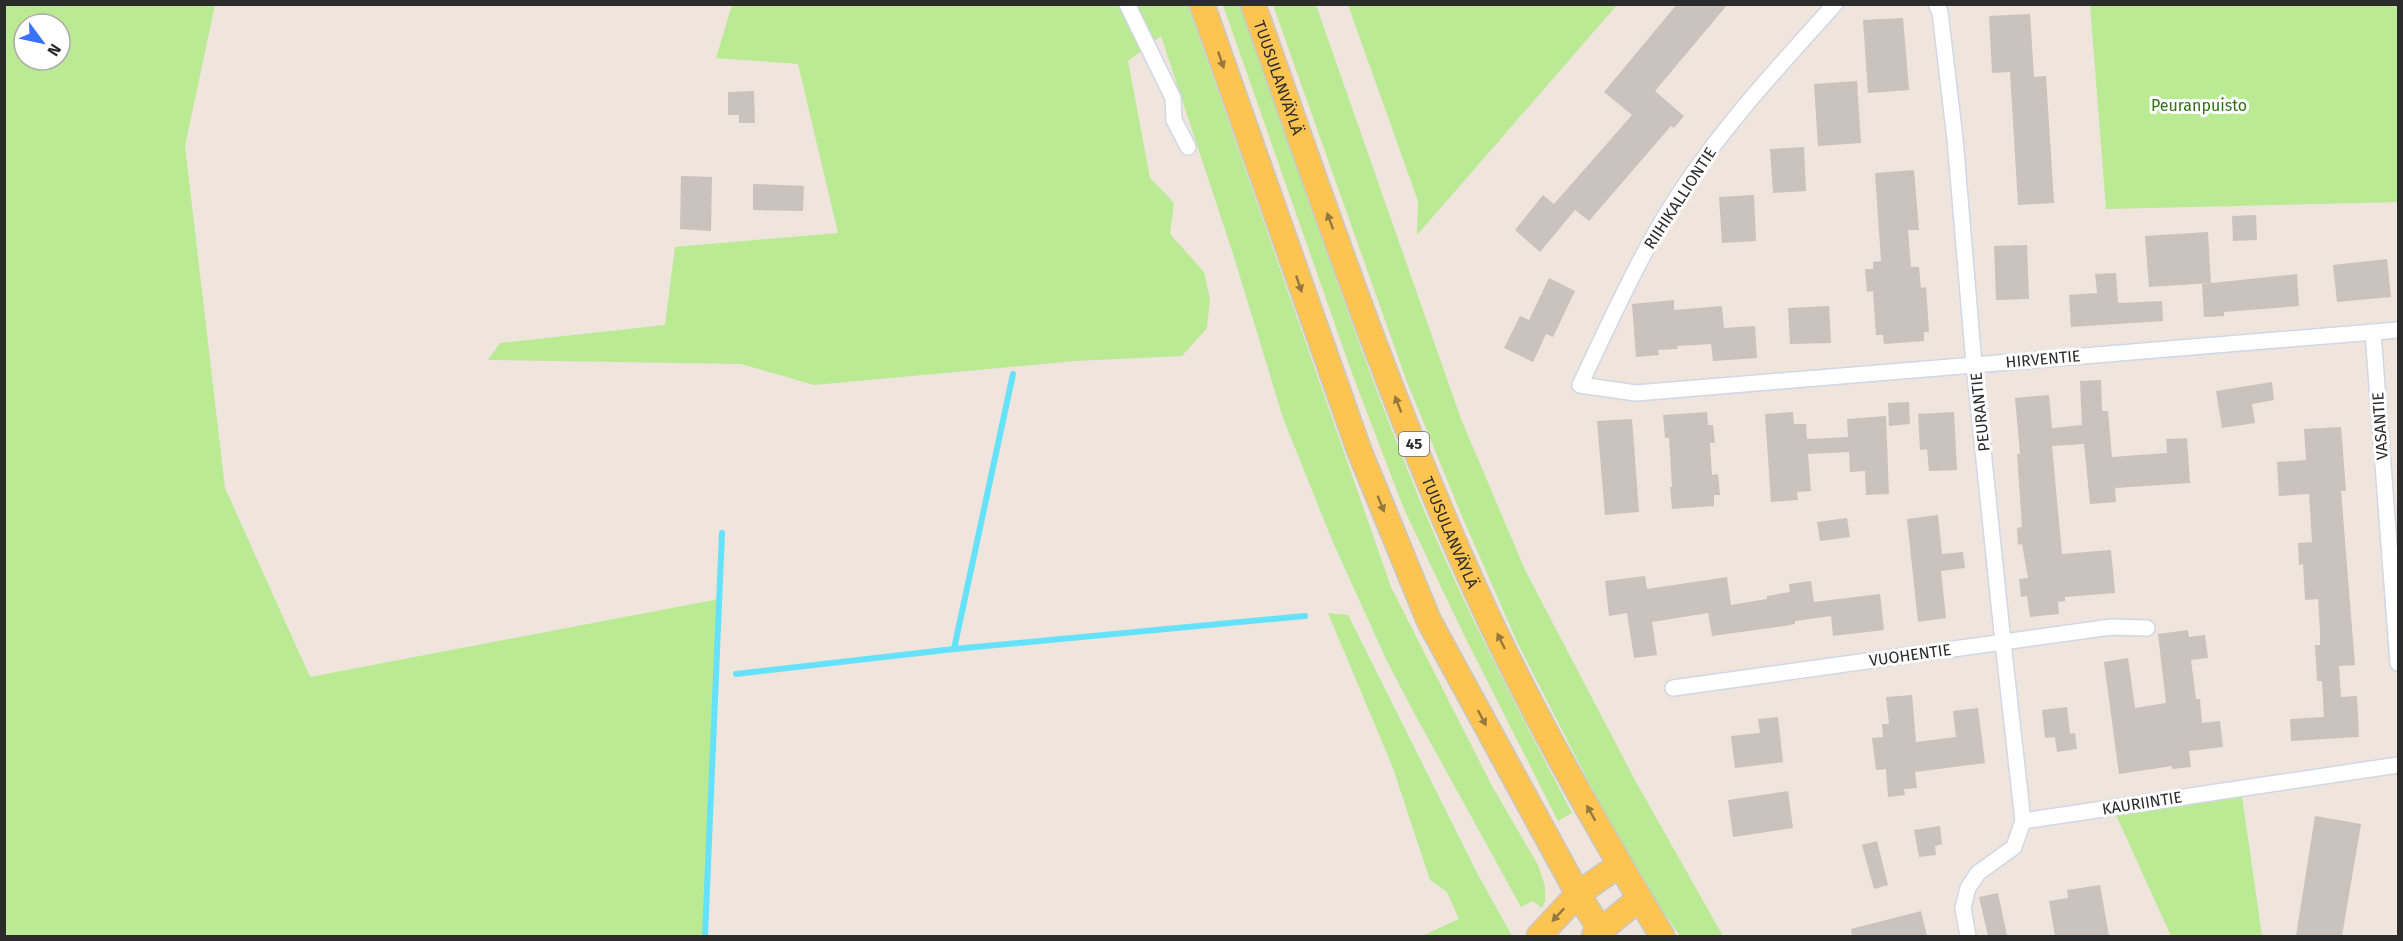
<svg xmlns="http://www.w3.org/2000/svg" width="2403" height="941" font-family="'Fira Sans',sans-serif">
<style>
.green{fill:#baea94;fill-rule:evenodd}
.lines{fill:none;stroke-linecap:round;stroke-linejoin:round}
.stream{stroke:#65e2fa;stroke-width:6}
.building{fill:#cac2bc}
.minor-casing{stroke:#d1d7e6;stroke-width:18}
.primary-casing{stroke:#c8c8c8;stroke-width:27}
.minor{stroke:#fff;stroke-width:15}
.primary{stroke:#fec452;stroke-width:24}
.oneway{fill:#94783e}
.labels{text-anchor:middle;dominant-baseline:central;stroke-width:6;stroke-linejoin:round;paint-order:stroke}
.shield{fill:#fff;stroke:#6b6b6b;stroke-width:1.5}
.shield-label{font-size:15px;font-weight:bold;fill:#2b2b2b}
.street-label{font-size:16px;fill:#2b2b2b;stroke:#fff}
.park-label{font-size:16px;fill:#307113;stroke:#fff}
</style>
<rect width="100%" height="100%" fill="#efe5dc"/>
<g class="green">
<path d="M5,4l210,1 -30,141 40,342 85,189 409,-78 -14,337h-700zM24,24h36v36h-36z"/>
<polygon points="732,5 1188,5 1391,587 1492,786 1538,865 1545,886 1545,901 1542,908 1533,901 1521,907 1412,709 1386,659 1332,540 1283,418 1234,257 1161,36 1128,61 1150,178 1174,203 1170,234 1204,272 1210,299 1207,328 1182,356 1075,361 814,385 741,364 488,360 500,343 665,325 675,247 838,233 798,64 716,58"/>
<path d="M1223,5h17c59,166 114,335 181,498 44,107 98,208 151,310l-14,8 -95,-188 -59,-124 -51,-133z"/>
<polygon points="1273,5 1316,5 1461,419 1525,570 1637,784 1723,936 1680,936 1657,903 1602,808 1518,644 1461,514 1407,382"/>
<polygon points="1348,5 1348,4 1617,5 1417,235 1418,201"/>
<polygon points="2090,5 2398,5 2398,202 2106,209"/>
<polygon points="1328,613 1348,615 1477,873 1512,936 1422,936 1459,919 1447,892 1430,880 1393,768"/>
<polygon points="2242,797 2262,936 2171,936 2116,815"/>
</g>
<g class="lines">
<g class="stream">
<polyline points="954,649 1013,374"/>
<polyline points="736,674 954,649 1305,616"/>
<polyline points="705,936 722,533"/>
</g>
</g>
<g class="building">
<polygon points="1677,4 1728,4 1655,91 1684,116 1674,128 1671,126 1589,221 1575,210 1540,252 1515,230 1543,195 1554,204 1632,115 1604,92"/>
<polygon points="2030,14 2034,77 2046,76 2054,203 2018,205 2010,72 1992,73 1989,16"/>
<polygon points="1903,18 1909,90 1868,93 1863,20"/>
<polygon points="1857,81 1861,143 1818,146 1814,84"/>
<polygon points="754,91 755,123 739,123 739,115 728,115 728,92"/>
<polygon points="1804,147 1806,191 1773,193 1770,149"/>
<polygon points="1914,170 1919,230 1908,230 1911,267 1919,267 1921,288 1926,287 1929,332 1924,332 1924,341 1884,344 1883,335 1876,335 1873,291 1867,292 1865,269 1873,269 1873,262 1881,261 1875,173"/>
<polygon points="681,176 712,177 711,231 680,229"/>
<polygon points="753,184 804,186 803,211 753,210"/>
<polygon points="1754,195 1756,241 1722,243 1719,197"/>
<polygon points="2256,215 2257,240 2233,241 2232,216"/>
<polygon points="2208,232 2211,283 2149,287 2145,236"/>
<polygon points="2027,245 2029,299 1996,300 1994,246"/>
<polygon points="2387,259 2391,297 2337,302 2333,265"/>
<polygon points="2116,273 2118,303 2162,301 2163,321 2071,327 2069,295 2097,293 2095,274"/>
<polygon points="2297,274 2299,306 2224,312 2224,316 2204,317 2202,284"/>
<polygon points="1549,278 1575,291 1553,337 1546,334 1533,362 1504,348 1520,316 1529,320"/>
<polygon points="1674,300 1674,310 1722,306 1724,328 1755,326 1757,358 1713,361 1711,344 1677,346 1678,349 1658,350 1659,355 1636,357 1632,304"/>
<polygon points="1829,306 1831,343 1790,344 1788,308"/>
<polygon points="2101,380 2102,411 2108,411 2112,457 2167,453 2166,439 2187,438 2190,483 2115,488 2116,502 2090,504 2084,444 2052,446 2062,554 2111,550 2115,593 2065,597 2065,601 2058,602 2059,614 2030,617 2027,596 2021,597 2019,579 2028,578 2022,544 2018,545 2017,528 2022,527 2017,454 2020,454 2015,398 2049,395 2052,428 2082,425 2080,381"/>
<polygon points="2272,382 2274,400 2252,404 2255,423 2222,428 2216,391"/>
<polygon points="1909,402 1910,424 1889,426 1888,403"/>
<polygon points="1707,412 1708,425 1713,425 1715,443 1710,443 1712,475 1718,474 1720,495 1714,495 1714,506 1672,509 1670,487 1672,487 1670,453 1669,438 1665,438 1663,415"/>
<polygon points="1793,412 1794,424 1806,424 1807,439 1848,437 1847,419 1886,416 1889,494 1866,495 1865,471 1850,472 1849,452 1808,454 1811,491 1797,492 1798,500 1771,502 1765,414"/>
<polygon points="1954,412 1957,470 1929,471 1927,449 1920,450 1918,414"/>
<polygon points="1632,419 1639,512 1605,515 1597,421"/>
<polygon points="2341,427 2346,491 2341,491 2355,665 2339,666 2341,697 2357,696 2359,737 2291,741 2290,719 2324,717 2322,681 2317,681 2315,645 2320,645 2320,631 2318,599 2305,600 2303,564 2299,565 2298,543 2312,542 2309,494 2279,496 2277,462 2306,460 2304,429"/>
<polygon points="1938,515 1942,554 1963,552 1965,568 1941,571 1946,618 1918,622 1907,519"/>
<polygon points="1847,518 1850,537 1820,541 1817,522"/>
<polygon points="1645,576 1647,589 1727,577 1731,605 1767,599 1767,596 1790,592 1789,584 1811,581 1814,602 1880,594 1884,630 1833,636 1831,616 1795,621 1795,624 1784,626 1712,636 1708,613 1652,622 1657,655 1634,658 1627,613 1609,616 1605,581"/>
<polygon points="2188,630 2189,637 2205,635 2208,658 2191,660 2196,699 2200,699 2202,723 2220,721 2223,747 2189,751 2191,767 2172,769 2172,766 2119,774 2104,662 2128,658 2135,708 2166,703 2158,634"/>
<polygon points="1912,695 1916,742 1956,737 1953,711 1978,708 1985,763 1915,772 1917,788 1904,789 1905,795 1888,797 1886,769 1876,770 1872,738 1883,737 1882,724 1889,724 1886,697"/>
<polygon points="2067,707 2070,734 2075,733 2077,749 2057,752 2055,737 2045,738 2042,710"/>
<polygon points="1778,717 1783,762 1735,768 1731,736 1760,733 1758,719"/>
<polygon points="1788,791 1793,828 1733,837 1728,800"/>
<polygon points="2315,816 2361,824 2342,936 2296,936"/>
<polygon points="1940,826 1942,844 1935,846 1936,855 1919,857 1914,830"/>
<polygon points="1877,841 1888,885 1874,889 1862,845"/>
<polygon points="2100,885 2109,936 2055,936 2049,901 2068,898 2067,890"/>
<polygon points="1998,893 2007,936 1988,936 1979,897"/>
<polygon points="1921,911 1927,936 1852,936 1851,929"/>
</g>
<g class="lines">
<g class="minor-casing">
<g id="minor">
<polyline points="1127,4 1173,98 1174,120 1188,147"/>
<path d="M1835,4c-46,51 -93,102 -133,157 -51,68 -86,148 -122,224l56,8 762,-63"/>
<polyline points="1936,4 1940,12 1955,139 1974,364 2003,642 2023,821 2014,847 1978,873 1968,888 1963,908 1968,936"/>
<polyline points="2373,333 2398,663"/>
<polyline points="1673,688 2111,627 2147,628"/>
<polyline points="2023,821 2398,765"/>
</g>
</g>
<g class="primary-casing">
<g id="primary">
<polyline points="1202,4 1359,450 1429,621 1578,894 1604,936"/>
<path id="s1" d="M1253,4c70,198 137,398 224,589 54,119 119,232 185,343"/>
<polyline points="1539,936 1578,894 1619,865"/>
<polyline points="1594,936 1639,899"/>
</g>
</g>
<use href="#minor" class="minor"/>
<use href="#primary" class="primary"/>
</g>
<defs><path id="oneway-solid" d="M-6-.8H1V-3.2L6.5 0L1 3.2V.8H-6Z" transform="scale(1.5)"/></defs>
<g class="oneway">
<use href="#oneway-solid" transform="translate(1221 60) rotate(71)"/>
<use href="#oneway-solid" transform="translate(1330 221) rotate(-110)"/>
<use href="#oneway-solid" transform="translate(1299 284) rotate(71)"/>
<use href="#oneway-solid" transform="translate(1398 404) rotate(-111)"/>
<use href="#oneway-solid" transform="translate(1381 504) rotate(68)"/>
<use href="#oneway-solid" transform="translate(1501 641) rotate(-116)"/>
<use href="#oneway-solid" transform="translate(1482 718) rotate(62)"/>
<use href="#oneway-solid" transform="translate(1591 813) rotate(-119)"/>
<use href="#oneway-solid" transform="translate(1558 915) rotate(133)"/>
</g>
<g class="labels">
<rect class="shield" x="1399" y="432" width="30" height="24" rx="4.5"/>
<g class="shield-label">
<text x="1414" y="444">45</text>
</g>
<g class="street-label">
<text stroke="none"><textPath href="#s1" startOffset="78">TUUSULANVÄYLÄ</textPath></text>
<text transform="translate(1680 198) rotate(-57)">RIIHIKALLIONTIE</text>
<text transform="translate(2043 359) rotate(-5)">HIRVENTIE</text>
<text transform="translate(1980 412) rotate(-96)">PEURANTIE</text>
<text transform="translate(2380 426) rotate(-94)">VASANTIE</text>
<text stroke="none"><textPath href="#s1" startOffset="564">TUUSULANVÄYLÄ</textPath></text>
<text transform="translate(1910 655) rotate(-8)">VUOHENTIE</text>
<text transform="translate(2142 803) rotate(-9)">KAURIINTIE</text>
</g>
<g class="park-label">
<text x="2199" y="105">Peuranpuisto</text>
</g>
</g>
<rect width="2403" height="941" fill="none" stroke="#2b2b2b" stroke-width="12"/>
<g transform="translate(42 42) rotate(123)"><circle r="28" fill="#ffffff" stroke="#aaaaaa" stroke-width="1.5"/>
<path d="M0-4.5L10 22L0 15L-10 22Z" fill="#3972ff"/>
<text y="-9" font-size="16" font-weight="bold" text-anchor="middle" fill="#2b2b2b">N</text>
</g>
</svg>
